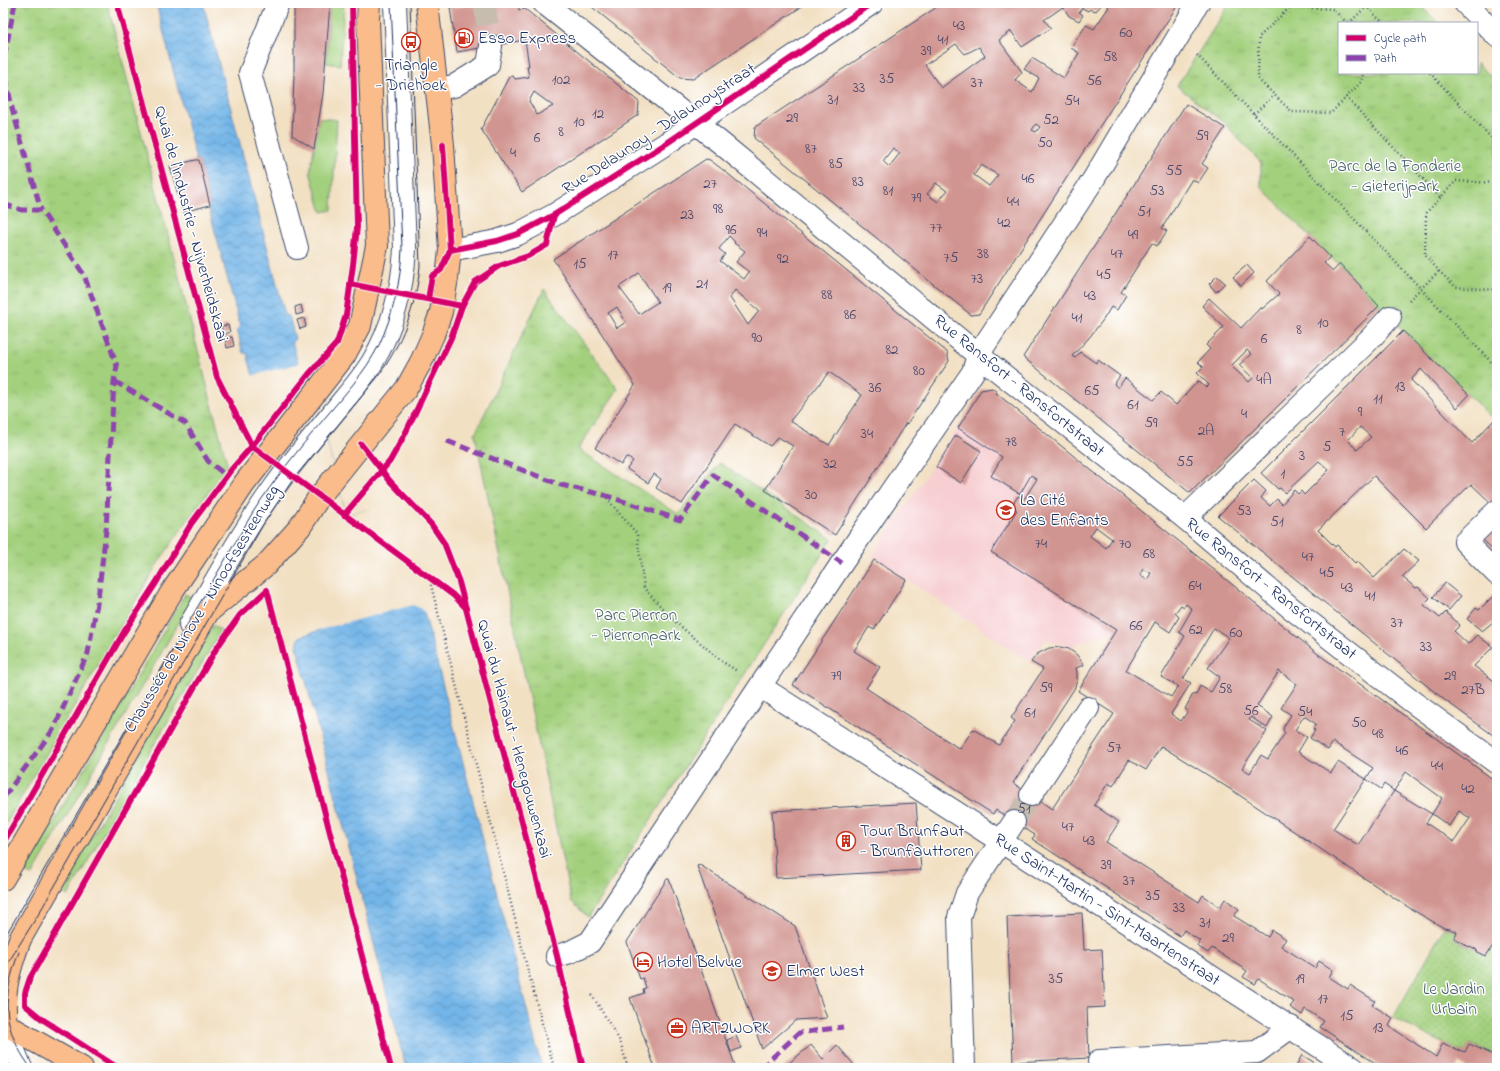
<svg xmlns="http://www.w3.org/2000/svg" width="1500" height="1071" font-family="'Indie Flower',sans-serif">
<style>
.built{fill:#f7cfd2}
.grass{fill:#a3d07d;stroke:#5f806e}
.park{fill:url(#park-tufts);stroke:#5f806e}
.garden{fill:url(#garden-dots);stroke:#5f806e}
.water{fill:url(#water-waves);stroke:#4772a3}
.pier{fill:#f2e0c3}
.building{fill:#d19591;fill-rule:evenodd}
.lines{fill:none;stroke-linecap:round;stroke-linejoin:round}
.minor-tunnel{stroke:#c7bdaf;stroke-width:22;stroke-dasharray:22 11;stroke-linecap:butt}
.minor-casing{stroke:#3b4a6d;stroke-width:24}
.major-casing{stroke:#3b4a6d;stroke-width:24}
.path{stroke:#3b4a6d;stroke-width:2.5;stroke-dasharray:1 3;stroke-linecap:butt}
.minor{stroke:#fff;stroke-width:22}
.major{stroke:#f9bc8a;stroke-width:22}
.tram{stroke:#1b2f5e;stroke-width:1}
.quiet{stroke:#8e44ad;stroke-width:5;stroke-dasharray:10 5;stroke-linecap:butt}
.cycleway-casing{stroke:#fff;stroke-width:8}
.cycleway{stroke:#d6006c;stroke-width:6}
.labels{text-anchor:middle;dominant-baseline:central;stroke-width:3;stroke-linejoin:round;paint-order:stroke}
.number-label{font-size:15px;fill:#48486b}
.poi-label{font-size:17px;fill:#1b2f5e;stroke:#fff;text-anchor:start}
.street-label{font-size:17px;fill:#1b2f5e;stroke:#fff}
.park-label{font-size:17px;fill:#445f67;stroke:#fff}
</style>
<defs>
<pattern id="park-tufts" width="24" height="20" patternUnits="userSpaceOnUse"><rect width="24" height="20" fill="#a3d07d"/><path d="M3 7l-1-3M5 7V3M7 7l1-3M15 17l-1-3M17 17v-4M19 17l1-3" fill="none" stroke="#8cb36e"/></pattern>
<pattern id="garden-dots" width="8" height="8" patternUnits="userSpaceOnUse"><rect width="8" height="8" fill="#a3d07d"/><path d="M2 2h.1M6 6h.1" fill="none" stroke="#8cb36e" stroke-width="1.8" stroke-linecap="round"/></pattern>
<pattern id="water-waves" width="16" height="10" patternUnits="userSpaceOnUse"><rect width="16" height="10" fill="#73b5e8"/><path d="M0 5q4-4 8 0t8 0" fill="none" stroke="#5e94bf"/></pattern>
</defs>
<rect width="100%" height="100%" fill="#fff"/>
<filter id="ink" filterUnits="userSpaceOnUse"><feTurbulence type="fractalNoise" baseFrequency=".025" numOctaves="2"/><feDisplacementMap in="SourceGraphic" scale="8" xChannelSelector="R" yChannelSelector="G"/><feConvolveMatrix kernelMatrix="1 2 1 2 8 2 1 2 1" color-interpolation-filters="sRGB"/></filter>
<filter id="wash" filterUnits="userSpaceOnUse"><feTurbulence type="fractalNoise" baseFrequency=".012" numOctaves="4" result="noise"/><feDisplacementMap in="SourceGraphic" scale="16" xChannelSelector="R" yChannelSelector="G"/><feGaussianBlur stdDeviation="0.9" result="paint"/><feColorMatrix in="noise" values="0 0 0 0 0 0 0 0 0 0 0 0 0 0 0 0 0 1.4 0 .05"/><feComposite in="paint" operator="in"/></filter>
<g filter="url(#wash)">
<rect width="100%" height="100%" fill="#f2e0c3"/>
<polygon class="built" points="992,388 997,392 996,393 1120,493 1080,551 1116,630 1069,647 1045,640 1028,661 872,556 958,428 981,390"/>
<g class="grass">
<polygon points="330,3 344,3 340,65 326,63"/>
<polygon points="319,118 337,120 332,210 322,212 310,172"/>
<polygon points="185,594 193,598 32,876 25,872"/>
<polygon points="213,625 221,631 145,760 68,896 60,892"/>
</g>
<g class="park">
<path d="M3,3h104c41,154 81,309 121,464l-41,54 -31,45 -153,263z"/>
<polygon points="1230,3 1418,3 1438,23 1339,23 1339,73 1477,73 1477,63 1497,83 1497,423 1403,331 1340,264 1330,257 1261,187 1261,163 1223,122 1177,86"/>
<polygon points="544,289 618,389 578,449 678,514 720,463 832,539 588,917 571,901 475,434"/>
</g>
<polygon class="garden" points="1444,928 1450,929 1457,932 1454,939 1469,947 1470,946 1477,950 1477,951 1486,956 1494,944 1497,945 1497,1046 1494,1055 1470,1044 1465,1052 1459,1050 1458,1051 1393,1018"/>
<polygon class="water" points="156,3 203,3 285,315 289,316 295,339 292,342 298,363 309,374 346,515 371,509 424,612 542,1068 406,1068 297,647 299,637 320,630 247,353 243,353 237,330 240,326 208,205 210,204 199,160 196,160"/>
<polygon class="pier" points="300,363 308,370 346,515 373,508 426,612 424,612 420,608 413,605 304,634 299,637 296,645 294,646 295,641 297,635 317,629 251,376"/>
<g id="blocks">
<g class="building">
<polygon points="294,3 330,3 323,94 314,149 292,135 294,75"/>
<path d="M480,3h38l1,7 6,-1 114,93 -1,13 -116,77 -41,-63 28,-52 4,-1 2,3 14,-2 -2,-11h2l-4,-26 -68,12 -7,-44zM534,92l19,14 -16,9 -8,-14z"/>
<polygon points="587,3 807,3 693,79 680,78"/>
<path d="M943,3h236l-200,311 -8,1 -217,-177 1,-11zM1103,3l6,4 -15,22 -8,-4 -15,23 8,5 -15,25 -32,-20 -8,11 15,9 -7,14 -17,-12 7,-8 -23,-32 12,-9 11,16 29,-19 -7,-8 19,-13 6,9 10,5 4,-6 -4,-3 3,-4 6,3 2,-2 3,2 1,-1 2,1zM956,44l9,10 14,-7 6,9 -44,32 -16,-23zM1036,124l4,3 -4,5 -4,-2zM893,148l7,5 -11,14 -6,-6zM981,165l17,10 -9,11 -15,-11zM936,183l11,8 -9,11 -11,-8z"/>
<path d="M1186,104l39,24 -23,36 6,4 -10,15 -6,-4 -30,49 5,3 -10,15 -5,-3 -31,49 5,3 -9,15 -6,-3 -8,13 -15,19 -16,17 3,2 5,-6 16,11 2,-3 22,16 -6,8 4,4 7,-10 28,22 8,-8 15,13 22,-24 8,7 3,-3 -12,-12 6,-6 -5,-5 12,-13 -4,-4 18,-18 -22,-21 7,-8 32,30 20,-21 1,2 17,-15 -12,-13 43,-45 20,21 -6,6 9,8 7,-7 39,42 -189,187 -167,-136zM1247,350l4,4 -12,11 14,13 -4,4 -18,-16z"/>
<path d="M706,159l4,1 17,13 220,179 2,9 -42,63 -1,-1 -71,112 -70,-45 28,-44 -15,-9 -8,9 -35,-22 -53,80 -26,-16 5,-9 -7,-5 -6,9 -21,-14 6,-8 -7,-4 -5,8 -26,-17 40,-63 -82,-126zM729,236l6,6 -1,1 11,8 -9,11 13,10 -5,7 -24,-18 5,-7 -6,-5zM639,273l19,29 -19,12 -20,-27zM735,290l24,21 -11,14 -18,-27zM617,307l9,15 -9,6 -9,-15zM829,372l33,23 -33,50 -39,-24z"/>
<polygon points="196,160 199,160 210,205 183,212 170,166"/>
<polygon points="1247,265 1254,273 1241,286 1233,277"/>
<polygon points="1217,276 1225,283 1216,292 1209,284"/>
<polygon points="301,305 303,313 296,315 295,307"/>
<polygon points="304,318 306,327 300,329 297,320"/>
<polygon points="228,325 230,332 224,335 221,326"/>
<path d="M1403,331l66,64 -12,13 -36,-39 -10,11 61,63 22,-23 3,3v74l-6,6 -20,-19 -45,44 -52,-52 -56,54 17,17 2,-2 18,18 2,-2 17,17 30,-29 15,12 -17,16 14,11 2,-1 12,11 -6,6 1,2 15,12 6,-6 14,13 -6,6 14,13 9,-9 16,12 -19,19 23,17v55l-55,-40 -224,-182 36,-36 12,11 -5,7 9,8 7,-7 5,5 12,-14 4,4 3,-3 3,4 25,-25 -10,-9 -34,32 -5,-5 -2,1 -17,-16zM1360,427l11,10 -14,13 -9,-10z"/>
<polygon points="232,337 234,346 227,348 225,338"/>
<path d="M992,388l5,4 -1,1 322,261 179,128v163l-3,-1 -8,12 -10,-5 1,-1 -7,-4 -1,1 -15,-9 3,-6 -7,-3 -6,-1 -33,-19 -181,-120 -69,-43 -15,24 -17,-10 -16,26 -5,-3 -14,22 25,17 -13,20 93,60 4,-7 17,12 5,-8 14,10 -5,7 34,21 4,-7 14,9 -5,7 34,22 4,-7 14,9 -4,7 19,12 2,-4 25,16 -3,4 21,13 -4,8 47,31 7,-14 15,8 1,-1 6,2 4,-8 25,11 3,-8v21h-30l-8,-5 -3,5h-73l-63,-41 4,-6 -19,-12 -3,6 -12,-8 4,-5 -35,-23 -4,5 -12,-7 4,-6 -35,-23 -4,5 -11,-7 3,-5 -16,-11 -4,6 -148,-97 3,-4 -39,-25 -3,4 -200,-129 81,-125 32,20 -32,50 -5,-3 -15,24 26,16 -14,21 94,61 13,-20 26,16 16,-24 -4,-3 32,-49 -12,-7 6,-8 12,-6 11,-1 9,2 8,6 7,10 -8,3 1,5v8l-3,8 -61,94 39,26 62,-95 -36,-23 38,-61 -125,-78 26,-42 -6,-3 7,-11 6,3 13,-20 -6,-4 -11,19 -29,-18 11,-19 -44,-29 23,-38zM1096,527l16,12 -6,9 -16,-12zM1143,569l8,4 -4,7 -7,-5zM1186,604l6,5 -13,23 6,4 -24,41 17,9 -7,11 -45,-27 29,-48 15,10 9,-15 -4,-4 6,-8 3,2zM1214,628l15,10 -21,30 12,9 -9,15 -11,-6 -4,9 -3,-1 -8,15 3,2 -7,10 -10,-7 20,-31 -8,-4zM1279,671l18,13 -16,24 10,7 -7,11 -1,4 2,3 -17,26 -7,-4 -11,18 -8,-5 25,-37 -18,-11 2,-3 16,11 6,-11 -16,-11zM1304,716l12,8 -3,5 2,1 -5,8 18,12 5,-8 40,26 -7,11 15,10 3,-5 10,7 -36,54 -25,-16 33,-50 -28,-17 -7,11 -33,-21 9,-15 -12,-7zM1406,772l36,26 -10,16 17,12 10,-15 11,7 -16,24 -28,-19 6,-9 -38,-23z"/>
<polygon points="956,435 981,451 961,483 936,467"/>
<polygon points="1497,527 1497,553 1483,540"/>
<polygon points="1445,583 1461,596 1449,610 1433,597"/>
<polygon points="1497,592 1497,625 1493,622 1482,631 1467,619 1476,608 1479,610"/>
<polygon points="916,803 921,870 776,878 772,811"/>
<polygon points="700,865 795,926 827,1018 796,1020 762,1049 697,866"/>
<polygon points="667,879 669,879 736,1068 655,1068 630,998 644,993 643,989 646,988 643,978 640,979 627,942"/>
<polygon points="1082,913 1084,950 1102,949 1105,1007 1087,1008 1089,1058 1013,1062 1007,917"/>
<polygon points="736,1036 741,1048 731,1052 727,1040"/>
<polygon points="811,1045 823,1059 837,1045 855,1066 853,1068 783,1068"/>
<polygon points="1302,1055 1323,1068 1295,1068"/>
</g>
</g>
</g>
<g filter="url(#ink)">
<use href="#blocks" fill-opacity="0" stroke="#3b4a6d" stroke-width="1"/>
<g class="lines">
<g class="minor-tunnel">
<polyline points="484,3 491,46"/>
<polyline points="1014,822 1031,795"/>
</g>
<g class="minor-casing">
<g id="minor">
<polyline points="278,3 250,73 297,248"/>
<polyline points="544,3 722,144 978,355 1185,518 1291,608 1410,700 1497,763"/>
<polyline points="1465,3 1497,36"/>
<polyline points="437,89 454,86 488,65 491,46"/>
<polyline points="450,250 497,241 518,234 554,215 667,143 872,3"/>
<polyline points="1497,511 1465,542 1497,574"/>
<polyline points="1185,518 1370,339 1390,317"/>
<path d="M190,625c27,-46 53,-94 84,-137 21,-30 45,-57 68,-86 11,-13 22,-26 31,-41 20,-34 30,-74 32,-113l-10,-245"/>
<polyline points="761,687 1353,1068"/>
<polyline points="1031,795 1088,708"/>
<polyline points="557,956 570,952 590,942 842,563 973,372 978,355 1093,180 1198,3"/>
<polyline points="6,1024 12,1046 21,1068"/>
<polyline points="1099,1061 1257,1052 1291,1027"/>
<polyline points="964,1068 959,917 967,893 1014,822"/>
</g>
</g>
<g class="major-casing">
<g id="major">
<polyline points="3,879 171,593 244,484 344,356 360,326 377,246 368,19 369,3"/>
<polyline points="3,1023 82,1068"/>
<path d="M6,1024c-4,-32 3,-55 14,-85l188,-327 58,-47 34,-38 19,-30 87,-108 15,-27 12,-27 8,-23 6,-34 3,-28 -7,-105 -16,-142"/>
</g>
</g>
<g class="path">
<polyline points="1363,3 1383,23"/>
<polyline points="1347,23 1333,9 1290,7 1259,37 1258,79 1292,112 1331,113 1362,81 1363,73"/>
<polyline points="1349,23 1367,6"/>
<polyline points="1197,55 1497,368"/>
<polyline points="1430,73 1497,144"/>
<polyline points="1346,97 1441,198"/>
<polyline points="1254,114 1274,95"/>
<polyline points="1497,183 1456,181 1426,213 1425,255 1439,271 1456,287 1496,290 1497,289"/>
<polyline points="1409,300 1439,271"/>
<polyline points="604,495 637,534 644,588 673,620 723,662 737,671"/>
<polyline points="429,577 527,967 554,1068"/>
<polyline points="592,995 620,1041 628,1068"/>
</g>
<use href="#minor" class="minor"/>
<use href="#major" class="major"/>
<g class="tram">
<path d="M3,940l250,-428c21,-32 45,-62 70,-92 20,-24 42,-47 56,-75 14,-30 22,-64 23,-97l-11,-245"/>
<path d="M19,952c-17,45 -18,76 12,116"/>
<path d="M3,968l3,-2 32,-51 226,-392 30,-45 83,-100c25,-34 39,-71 43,-112l-10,-263"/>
<polyline points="3,1061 15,1068"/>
</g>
<g class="quiet">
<polyline points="15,3 3,63 12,108 41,210"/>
<polyline points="3,204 22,210 41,210 84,275 117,366 114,381 106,530 98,598 88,653 53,730 3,798"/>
<polyline points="114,381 185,423 208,461 229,478"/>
<polyline points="447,441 561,485 604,495 680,520 713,475 842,563"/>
<polyline points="761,1068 799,1033 843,1027"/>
</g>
<g class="cycleway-casing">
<g id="cycleway">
<polyline points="117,3 217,377 252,446 453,595 466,608"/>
<polyline points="450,250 497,241 518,234 554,215 667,143 872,3"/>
<polyline points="350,284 462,306"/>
<polyline points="428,299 432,276 441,270 450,250 443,145"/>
<polyline points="361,444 390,481 431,524 444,543 459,582 557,956 583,1068"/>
<polyline points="344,515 390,461 405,434 451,338 462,306 475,282 499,266 528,256 547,245 554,215"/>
<polyline points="3,843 124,632 156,583 191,524 231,470 252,446 309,374 337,343 346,315 353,265 357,227 352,3"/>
<polyline points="118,1068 42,1019 25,1005 25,993 30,978 216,649 240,615 267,590 391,1068"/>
</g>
</g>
<use href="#cycleway" class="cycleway"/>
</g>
</g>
<defs>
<g id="fuel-ring" transform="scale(1)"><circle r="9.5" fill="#fff" stroke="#c8321e" stroke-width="1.5"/><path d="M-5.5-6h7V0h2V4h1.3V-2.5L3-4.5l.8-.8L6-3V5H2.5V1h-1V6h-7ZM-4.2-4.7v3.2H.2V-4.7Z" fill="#c8321e"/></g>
<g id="bus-ring" transform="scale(1)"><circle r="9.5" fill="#fff" stroke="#c8321e" stroke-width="1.5"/><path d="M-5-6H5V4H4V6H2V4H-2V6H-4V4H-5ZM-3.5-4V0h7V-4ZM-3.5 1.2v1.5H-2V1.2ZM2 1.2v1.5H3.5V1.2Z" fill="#c8321e"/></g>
<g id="school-ring" transform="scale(1)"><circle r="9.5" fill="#fff" stroke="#c8321e" stroke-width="1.5"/><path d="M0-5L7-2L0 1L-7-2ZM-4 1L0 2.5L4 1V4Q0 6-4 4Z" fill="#c8321e"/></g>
<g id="building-ring" transform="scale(1)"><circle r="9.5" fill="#fff" stroke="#c8321e" stroke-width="1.5"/><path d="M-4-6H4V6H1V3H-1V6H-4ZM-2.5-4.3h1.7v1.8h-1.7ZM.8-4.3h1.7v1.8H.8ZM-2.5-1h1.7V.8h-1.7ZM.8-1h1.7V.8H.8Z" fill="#c8321e"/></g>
<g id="hotel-ring" transform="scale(1)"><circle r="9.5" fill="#fff" stroke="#c8321e" stroke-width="1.5"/><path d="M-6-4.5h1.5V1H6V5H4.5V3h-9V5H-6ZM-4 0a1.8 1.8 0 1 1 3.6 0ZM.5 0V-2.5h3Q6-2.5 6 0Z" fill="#c8321e"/></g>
<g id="office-ring" transform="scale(1)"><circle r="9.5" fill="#fff" stroke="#c8321e" stroke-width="1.5"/><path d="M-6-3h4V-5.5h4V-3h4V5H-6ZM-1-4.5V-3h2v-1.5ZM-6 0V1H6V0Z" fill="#c8321e"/></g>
</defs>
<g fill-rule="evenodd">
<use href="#fuel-ring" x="464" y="38"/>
<use href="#bus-ring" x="411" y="42"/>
<use href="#school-ring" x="1006" y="510"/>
<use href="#building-ring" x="846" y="841"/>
<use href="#hotel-ring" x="643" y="962"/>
<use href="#school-ring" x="772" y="971"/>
<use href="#office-ring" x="677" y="1028"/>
</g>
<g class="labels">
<g class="number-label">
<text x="959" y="26">43</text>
<text x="1126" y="33">60</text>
<text x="943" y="40">41</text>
<text x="926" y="51">39</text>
<text x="1110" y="57">58</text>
<text x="887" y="79">35</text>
<text x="561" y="80">102</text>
<text x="1094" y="81">56</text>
<text x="977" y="83">37</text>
<text x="859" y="88">33</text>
<text x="833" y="100">31</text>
<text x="1072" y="101">54</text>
<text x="598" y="114">12</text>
<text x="792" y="118">29</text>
<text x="1051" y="120">52</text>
<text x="579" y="122">10</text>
<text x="561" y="132">8</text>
<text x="1202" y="136">59</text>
<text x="537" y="138">6</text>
<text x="1045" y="143">50</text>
<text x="811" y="149">87</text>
<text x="513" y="153">4</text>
<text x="836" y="164">85</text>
<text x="1174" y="171">55</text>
<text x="1028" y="179">46</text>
<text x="858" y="182">83</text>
<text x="710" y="184">27</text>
<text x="888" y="191">81</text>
<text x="1157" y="191">53</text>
<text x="916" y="198">79</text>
<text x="1013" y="202">44</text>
<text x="718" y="209">98</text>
<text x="1144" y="212">51</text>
<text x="687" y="215">23</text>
<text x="1004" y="223">42</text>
<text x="936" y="228">77</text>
<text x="731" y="230">96</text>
<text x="762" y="233">94</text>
<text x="1133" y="235">49</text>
<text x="983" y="254">38</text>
<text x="1117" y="254">47</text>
<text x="613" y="255">17</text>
<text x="951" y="258">75</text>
<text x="783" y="259">92</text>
<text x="580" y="264">15</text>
<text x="1104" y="275">45</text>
<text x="977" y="279">73</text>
<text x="702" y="284">21</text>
<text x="667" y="288">19</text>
<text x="827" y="295">88</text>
<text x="1090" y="296">43</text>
<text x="850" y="315">86</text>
<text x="1077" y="318">41</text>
<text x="1323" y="323">10</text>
<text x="1299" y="330">8</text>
<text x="757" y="338">90</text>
<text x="1264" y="339">6</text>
<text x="892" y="350">82</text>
<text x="919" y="371">80</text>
<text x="1264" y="380">4A</text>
<text x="1400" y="387">13</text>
<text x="875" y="388">36</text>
<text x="1092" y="391">65</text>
<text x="1378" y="399">11</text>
<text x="1133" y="405">61</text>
<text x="1360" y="412">9</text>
<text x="1244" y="414">4</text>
<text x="1151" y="423">59</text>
<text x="1206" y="431">2A</text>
<text x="1342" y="432">7</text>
<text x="867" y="434">34</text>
<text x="1011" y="442">78</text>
<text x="1327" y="447">5</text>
<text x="1302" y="456">3</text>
<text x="1185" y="462">55</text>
<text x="830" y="464">32</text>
<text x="1283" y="474">1</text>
<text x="811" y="495">30</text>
<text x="1244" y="511">53</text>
<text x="1277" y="522">51</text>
<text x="1041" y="544">74</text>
<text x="1125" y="544">70</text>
<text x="1149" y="554">68</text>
<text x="1308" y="557">47</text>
<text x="1327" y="573">45</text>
<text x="1195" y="586">64</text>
<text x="1347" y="588">43</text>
<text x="1370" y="596">41</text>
<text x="1397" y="623">37</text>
<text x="1136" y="626">66</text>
<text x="1196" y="630">62</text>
<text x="1236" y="633">60</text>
<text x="1426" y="647">33</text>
<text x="836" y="676">79</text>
<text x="1450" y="676">29</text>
<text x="1046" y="688">59</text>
<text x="1225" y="689">58</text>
<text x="1473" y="690">27B</text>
<text x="1251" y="711">56</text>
<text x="1305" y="712">54</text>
<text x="1030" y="713">61</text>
<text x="1359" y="723">50</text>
<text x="1378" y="734">48</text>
<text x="1114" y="748">57</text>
<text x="1402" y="751">46</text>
<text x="1437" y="766">44</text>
<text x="1468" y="789">42</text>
<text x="1024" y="809">51</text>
<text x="1068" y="827">47</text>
<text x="1089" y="841">43</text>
<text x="1106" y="865">39</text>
<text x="1129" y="881">37</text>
<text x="1153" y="896">35</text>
<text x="1179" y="908">33</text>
<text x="1205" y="923">31</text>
<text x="1228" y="938">29</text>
<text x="1056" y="979">35</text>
<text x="1300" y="979">19</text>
<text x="1323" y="999">17</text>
<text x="1347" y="1016">15</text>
<text x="1378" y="1028">13</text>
</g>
<g class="poi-label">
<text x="478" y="38">Esso Express</text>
<text x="411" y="65" text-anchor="middle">Triangle<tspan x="411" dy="20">- Driehoek</tspan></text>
<text x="1020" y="500">La Cité<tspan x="1020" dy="20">des Enfants</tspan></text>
<text x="860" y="831">Tour Brunfaut<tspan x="860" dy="20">- Brunfauttoren</tspan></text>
<text x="657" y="962">Hotel Belvue</text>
<text x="786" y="971">Elmer West</text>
<text x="691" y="1028">ART2WORK</text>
</g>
<g class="street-label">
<text transform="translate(659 129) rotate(-33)">Rue Delaunoy - Delaunoystraat</text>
<text transform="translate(191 224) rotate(75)">Quai de l'Industrie - Nijverheidskaai</text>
<text transform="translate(1019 386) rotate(39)">Rue Ransfort - Ransfortstraat</text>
<text transform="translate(1271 589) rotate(39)">Rue Ransfort - Ransfortstraat</text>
<text transform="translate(202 609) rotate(-59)">Chaussée de Ninove - Ninoofsesteenweg</text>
<text transform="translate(514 739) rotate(75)">Quai du Hainaut - Henegouwenkaai</text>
<text transform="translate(1107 910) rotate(33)">Rue Saint-Martin - Sint-Maartenstraat</text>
</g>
<g class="park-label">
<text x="1395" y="166">Parc de la Fonderie<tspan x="1395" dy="20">- Gieterijpark</tspan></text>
<text x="636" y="615">Parc Pierron<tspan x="636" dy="20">- Pierronpark</tspan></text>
<text x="1454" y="989">Le Jardin<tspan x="1454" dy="20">Urbain</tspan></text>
</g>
</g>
<rect width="1500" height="1071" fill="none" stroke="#fff" stroke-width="16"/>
<rect x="1338" y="22" width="140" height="52" fill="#ffffff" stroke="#a4acbf"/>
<rect x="1346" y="35" width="20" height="6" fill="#d6006c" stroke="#a4acbf"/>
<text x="1374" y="42" font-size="12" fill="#1b2f5e">Cycle path</text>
<rect x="1346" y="55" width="20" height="6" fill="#8e44ad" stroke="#a4acbf"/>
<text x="1374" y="62" font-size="12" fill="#1b2f5e">Path</text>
</svg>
